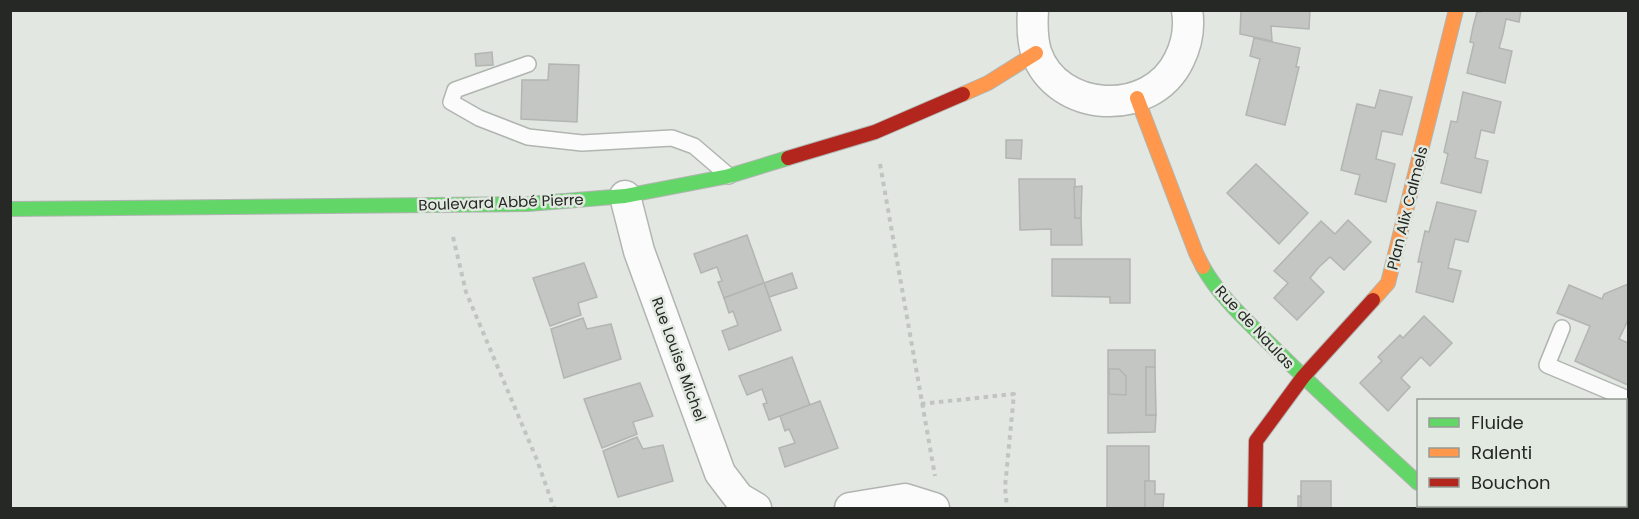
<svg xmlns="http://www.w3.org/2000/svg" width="1639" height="519" font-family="Poppins,sans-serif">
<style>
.building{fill:#c3c6c2;stroke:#b2b5b1;stroke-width:1.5}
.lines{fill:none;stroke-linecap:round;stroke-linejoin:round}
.lane-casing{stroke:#b1b5b1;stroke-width:18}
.street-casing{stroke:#b1b5b1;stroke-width:33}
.fast-casing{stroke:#b1b5b1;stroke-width:16}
.slow-casing{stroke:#b1b5b1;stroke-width:16}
.jam-casing{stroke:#b1b5b1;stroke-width:16}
.path{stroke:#c2c4c2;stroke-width:4;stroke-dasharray:4.5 4.5;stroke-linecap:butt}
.lane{stroke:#fbfbfb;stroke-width:15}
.street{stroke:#fbfbfb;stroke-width:30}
.fast{stroke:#63d668;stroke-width:14}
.slow{stroke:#ff974d;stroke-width:14}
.jam{stroke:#b3261e;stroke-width:14}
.labels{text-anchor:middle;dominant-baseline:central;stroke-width:5;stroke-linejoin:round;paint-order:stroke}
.street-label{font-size:15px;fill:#252824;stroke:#e1e9e0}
</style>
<rect width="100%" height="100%" fill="#e2e7e2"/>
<g class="building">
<polygon points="1241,10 1310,10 1309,29 1271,26 1272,41 1240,34"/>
<polygon points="1482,10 1521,10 1519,22 1506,19 1503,34 1499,48 1512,51 1505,83 1467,73 1474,43 1470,42 1473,27 1477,12 1481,12"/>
<polygon points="1254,38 1300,48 1296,67 1299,67 1285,125 1246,115 1260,59 1250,56"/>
<polygon points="492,52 493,65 476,66 475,54"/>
<polygon points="549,64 579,65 577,122 521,119 522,80 548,80"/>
<polygon points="1380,90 1412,97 1402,135 1382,131 1376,159 1395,164 1386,202 1355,194 1360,175 1341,170 1357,104 1375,108"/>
<polygon points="1463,92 1501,102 1494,133 1481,130 1475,158 1488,161 1481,193 1441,183 1448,154 1444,152 1451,121 1457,122"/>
<polygon points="1006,140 1022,140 1021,159 1006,158"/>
<polygon points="1256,164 1308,213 1279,244 1227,193"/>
<polygon points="1019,179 1075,179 1075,218 1081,218 1082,245 1051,245 1051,229 1020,230"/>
<polygon points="1082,186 1081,218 1075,218 1074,187"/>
<polygon points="1437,202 1476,211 1468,242 1455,239 1448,268 1461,271 1453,302 1416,292 1422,262 1418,262 1425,231 1429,232"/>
<polygon points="1348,220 1371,242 1344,270 1330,257 1319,267 1310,278 1324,292 1297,320 1274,298 1288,283 1274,271 1321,221 1335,234"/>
<polygon points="747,235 764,283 724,298 718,282 722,281 717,267 701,273 694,254"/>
<polygon points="1052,259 1130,259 1130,303 1110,303 1110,297 1052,296"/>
<polygon points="584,263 597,297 578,303 581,315 550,326 533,278"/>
<polygon points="792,273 797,288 769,297 764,283"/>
<polygon points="764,283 781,330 729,350 722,331 738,325 733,311 729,313 724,298"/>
<polygon points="1628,284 1628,320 1619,339 1628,343 1628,385 1575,361 1590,326 1557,313 1569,285 1602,299 1604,294"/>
<polygon points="1424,316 1452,343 1430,366 1421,357 1401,378 1410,387 1388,411 1360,383 1382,361 1378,357 1400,335 1403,338"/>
<polygon points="583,318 587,329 611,324 621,359 564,378 551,329"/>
<polygon points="1108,350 1155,350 1155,367 1146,367 1146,415 1156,415 1155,432 1108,433"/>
<polygon points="792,357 810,405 769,420 763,404 767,403 762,389 747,395 739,376"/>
<polygon points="1146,367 1155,367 1156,415 1146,415"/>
<polygon points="1109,369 1119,369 1126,376 1126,395 1109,394"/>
<polygon points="640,383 653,416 633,422 637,434 602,448 584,399"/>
<polygon points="820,401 838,448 785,467 779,448 795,443 789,429 785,431 780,416"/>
<polygon points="637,437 643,449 663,445 673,481 618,497 603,451"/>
<polygon points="1107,446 1149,446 1149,481 1145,481 1145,508 1107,508"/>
<polygon points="1145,481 1155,481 1155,494 1164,494 1163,508 1145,508"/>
<rect x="1301" y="481" width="30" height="27"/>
<rect x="1298" y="496" width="3" height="12"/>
</g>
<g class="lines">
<g class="lane-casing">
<g id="lane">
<polyline points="528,64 455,90 451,102 479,118 528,137 582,143 672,138 694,146 729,176"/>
<polyline points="1562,328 1547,365 1628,399"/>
</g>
</g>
<g class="street-casing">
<g id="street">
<path d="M1033,10c-1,15 -1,28 3,42 21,62 115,66 143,8 8,-16 11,-32 8,-50"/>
<polyline points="625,196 639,251 720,473 739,498 756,508"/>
<polyline points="1443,506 1447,508"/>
<polyline points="850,508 905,499 934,508"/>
</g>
</g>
<g class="fast-casing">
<g id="fast">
<polyline points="10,209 528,204 625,196 729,176 788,158"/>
<path d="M1203,267c17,30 43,53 67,77 48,48 98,93 148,139"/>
</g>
</g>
<g class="slow-casing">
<g id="slow">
<polyline points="963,94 988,83 1036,53"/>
<polyline points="1137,98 1196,253 1203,267"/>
<polyline points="1373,300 1388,283 1456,10"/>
</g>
</g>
<g class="jam-casing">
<g id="jam">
<polyline points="788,158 875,132 963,94"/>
<polyline points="1255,508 1256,441 1303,377 1373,300"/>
</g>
</g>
<g class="path">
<polyline points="880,164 935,476"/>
<polyline points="453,237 466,292 537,460 554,508"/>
<polyline points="921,404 1014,394 1005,487 1007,508"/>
</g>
<use href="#lane" class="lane"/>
<use href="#street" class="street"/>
<use href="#fast" class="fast"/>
<use href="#slow" class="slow"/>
<use href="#jam" class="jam"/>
</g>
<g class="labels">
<g class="street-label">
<text transform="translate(501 202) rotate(-2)">Boulevard Abbé Pierre</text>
<text transform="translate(1407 208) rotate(-76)">Plan Alix Calmels</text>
<text transform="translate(1255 327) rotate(47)">Rue de Naulas</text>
<text transform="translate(679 359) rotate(70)">Rue Louise Michel</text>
</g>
</g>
<rect width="1639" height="519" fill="none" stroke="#252824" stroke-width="24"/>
<rect x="1417" y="399" width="210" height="108" fill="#e1e9e0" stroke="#969c95" stroke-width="1.5"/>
<rect x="1429" y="418" width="30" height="9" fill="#63d668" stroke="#969c95" stroke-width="1.5"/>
<text x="1471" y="429" font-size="18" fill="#252824">Fluide</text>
<rect x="1429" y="448" width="30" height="9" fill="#ff974d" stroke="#969c95" stroke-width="1.5"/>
<text x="1471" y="459" font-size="18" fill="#252824">Ralenti</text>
<rect x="1429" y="478" width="30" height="9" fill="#b3261e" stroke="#969c95" stroke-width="1.5"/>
<text x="1471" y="489" font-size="18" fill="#252824">Bouchon</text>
</svg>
